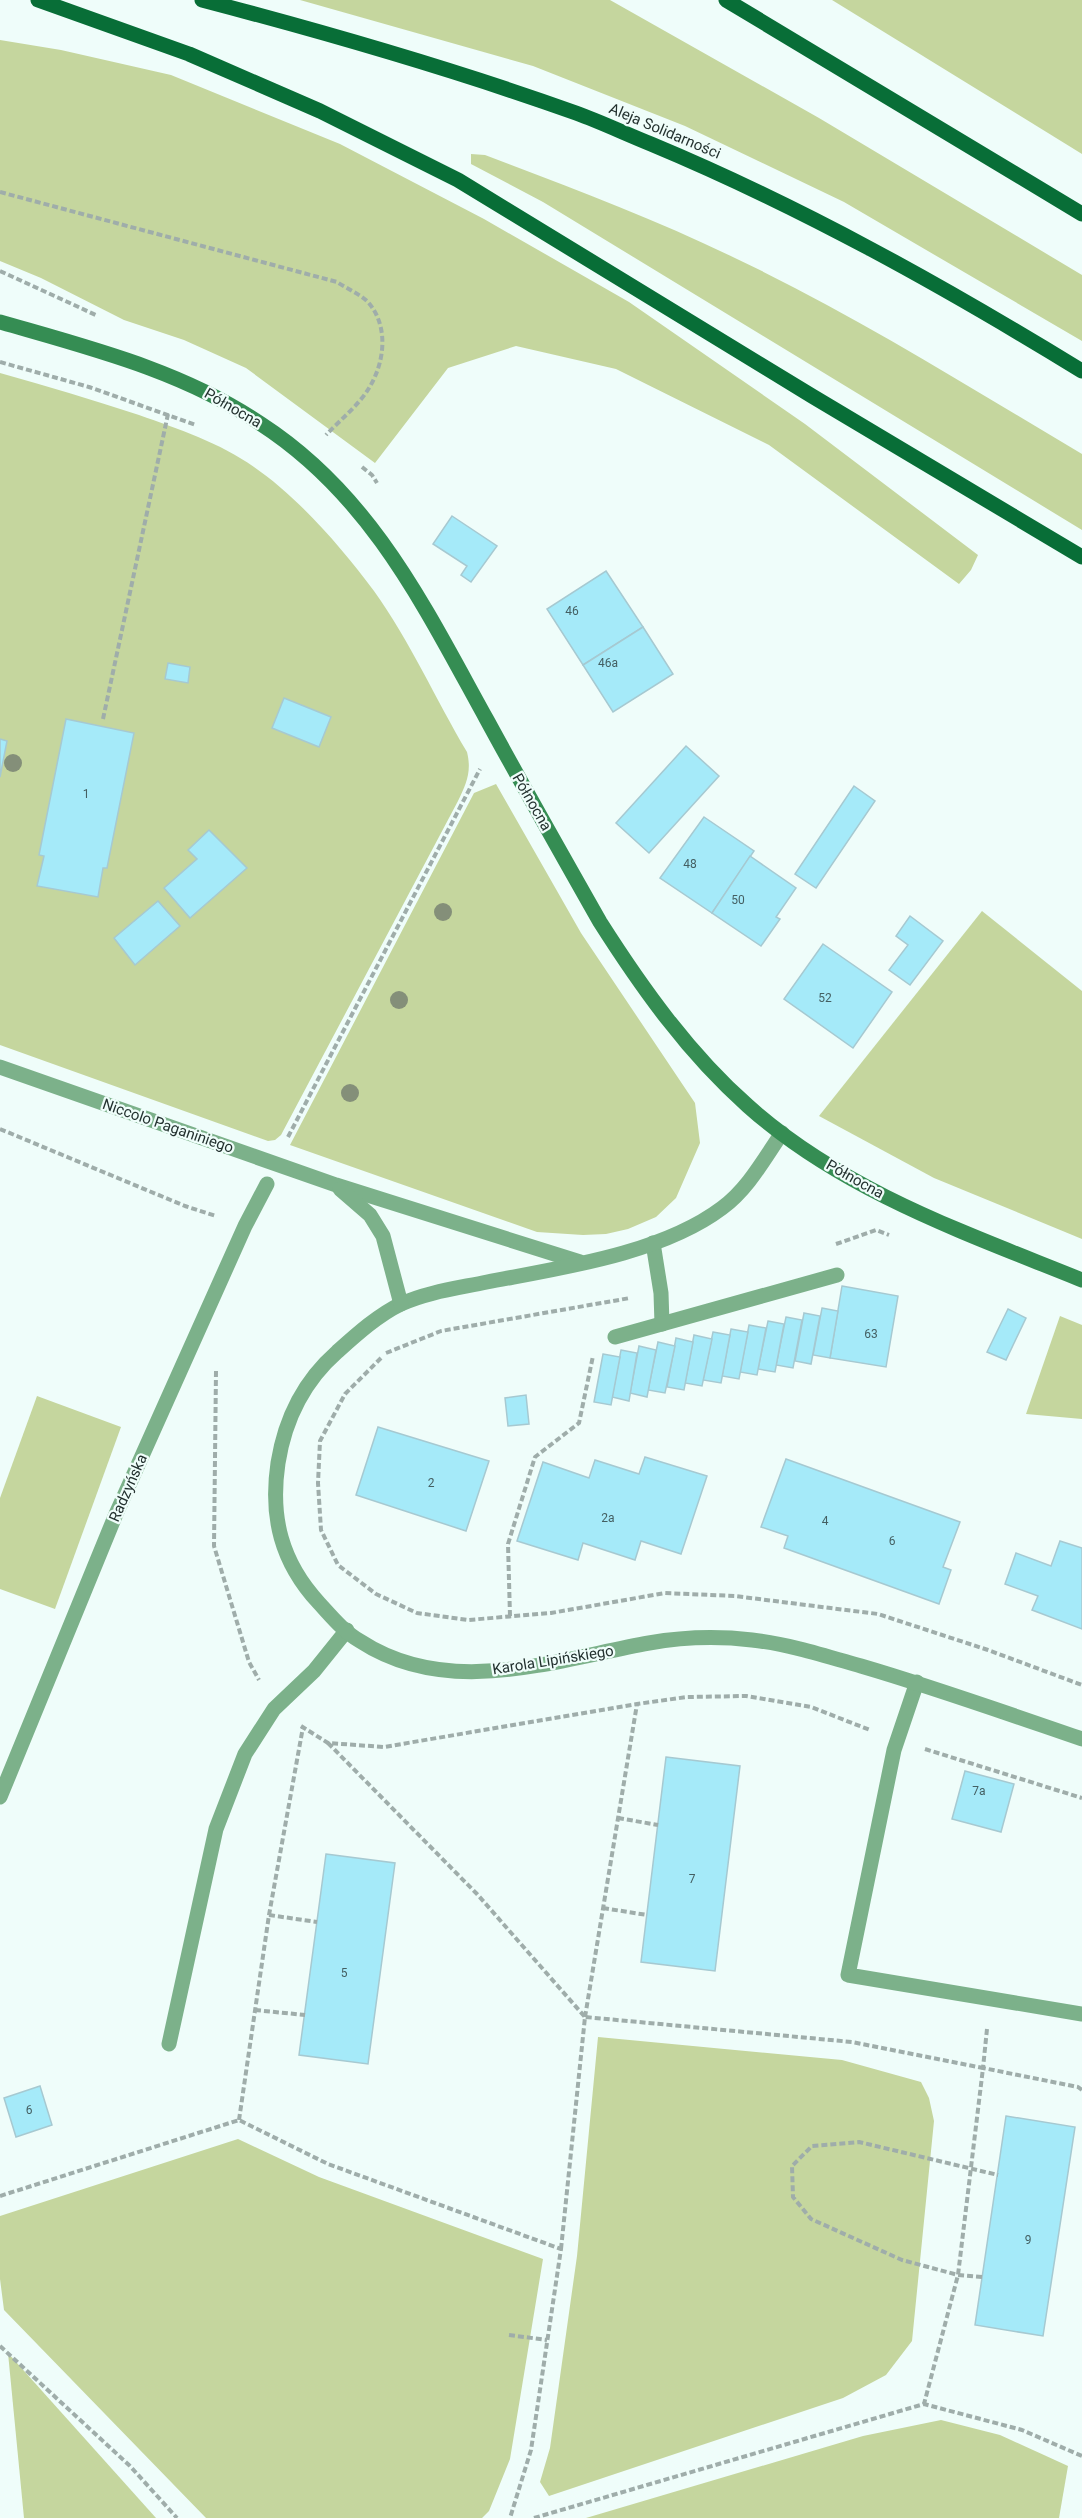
<svg xmlns="http://www.w3.org/2000/svg" width="1082" height="2518" font-family="Roboto,sans-serif">
<style>
.green{fill:#c5d69e}
.building{fill:#a5eaf9;stroke:#a6c9d1;stroke-width:1.5}
.lines{fill:none;stroke-linecap:round;stroke-linejoin:round}
.path{stroke:#9fadaa;stroke-width:4;stroke-dasharray:6 3;stroke-linecap:butt}
.lane{stroke:#7cb18a;stroke-width:15}
.street{stroke:#7cb18a;stroke-width:15}
.secondary{stroke:#358d53;stroke-width:15}
.primary{stroke:#086e37;stroke-width:15}
.tree{fill:#848f79}
.labels{text-anchor:middle;dominant-baseline:central;stroke-width:4.5;stroke-linejoin:round;paint-order:stroke}
.number-label{font-size:12px;fill:#445f62}
.street-label{font-size:15px;fill:#23312f;stroke:#effdfa}
</style>
<rect width="100%" height="100%" fill="#effdfa"/>
<g class="green">
<polygon points="300,0 610,0 819,118 1082,275 1082,341 844,202 685,126 533,66"/>
<polygon points="832,0 1082,0 1082,154"/>
<polygon points="0,40 61,50 171,75 340,144 484,219 629,302 805,424 978,555 971,570 959,584 769,445 616,369 516,346 448,368 375,463 246,368 184,340 124,320 41,278 0,261"/>
<path d="M471,154l14,1c85,32 170,64 252,104 120,57 232,128 345,195v76l-539,-328 -72,-38z"/>
<path d="M0,373c47,13 93,27 139,42 40,14 81,28 115,52 45,31 88,81 120,124 36,50 62,109 93,161 5,20 -1,32 -9,49l-177,334 -6,5 -7,1 -268,-96z"/>
<polygon points="496,784 581,933 695,1103 700,1143 676,1198 656,1217 628,1229 606,1234 583,1235 537,1232 290,1145 474,793"/>
<polygon points="982,911 1082,991 1082,1239 934,1178 819,1116"/>
<polygon points="1060,1316 1082,1325 1082,1419 1026,1414"/>
<polygon points="37,1396 121,1427 55,1609 0,1589 0,1498"/>
<polygon points="598,2037 842,2060 921,2082 929,2098 934,2121 912,2341 886,2375 843,2398 549,2496 540,2482 550,2448 577,2256"/>
<polygon points="238,2139 319,2177 543,2259 510,2459 489,2511 482,2518 206,2518 4,2310 0,2279 0,2216"/>
<polygon points="8,2353 156,2518 24,2518"/>
<polygon points="941,2420 1000,2435 1068,2466 1059,2518 586,2518 863,2436"/>
</g>
<g class="building">
<polygon points="452,516 497,546 471,582 461,575 467,566 433,544"/>
<polygon points="606,571 643,627 583,665 547,609"/>
<polygon points="643,627 673,674 613,712 583,665"/>
<polygon points="168,663 190,667 188,683 165,679"/>
<polygon points="284,698 331,717 319,747 272,728"/>
<polygon points="66,719 134,733 107,868 103,868 98,897 37,886 44,856 39,855"/>
<polygon points="0,739 7,741 0,777"/>
<polygon points="686,746 719,776 649,853 616,823"/>
<polygon points="854,786 875,801 816,888 795,874"/>
<polygon points="704,817 754,851 712,913 660,878"/>
<polygon points="209,830 247,868 190,918 164,888 197,859 188,850"/>
<polygon points="750,856 796,888 776,917 780,919 761,946 712,913"/>
<polygon points="158,901 180,926 135,965 114,938"/>
<polygon points="910,916 943,941 910,985 889,970 908,945 896,936"/>
<polygon points="823,944 892,992 853,1048 784,999"/>
<polygon points="842,1286 898,1296 886,1367 830,1358"/>
<polygon points="822,1308 838,1311 830,1358 813,1355"/>
<polygon points="1008,1309 1026,1318 1006,1360 987,1352"/>
<polygon points="804,1313 820,1316 811,1364 795,1361"/>
<polygon points="786,1317 802,1320 793,1368 776,1365"/>
<polygon points="768,1321 784,1324 775,1372 758,1369"/>
<polygon points="749,1325 766,1328 757,1375 740,1372"/>
<polygon points="731,1329 748,1332 739,1379 722,1376"/>
<polygon points="713,1332 730,1335 721,1383 703,1380"/>
<polygon points="694,1335 712,1339 702,1386 685,1383"/>
<polygon points="676,1338 693,1342 684,1390 667,1387"/>
<polygon points="658,1342 675,1346 665,1393 648,1390"/>
<polygon points="639,1346 656,1350 647,1397 630,1393"/>
<polygon points="621,1350 637,1353 629,1401 612,1397"/>
<polygon points="603,1354 620,1357 611,1405 594,1402"/>
<polygon points="526,1395 529,1424 508,1426 505,1398"/>
<polygon points="378,1427 489,1461 466,1531 356,1495"/>
<polygon points="645,1457 707,1476 681,1554 641,1541 635,1560 583,1543 578,1560 517,1541 543,1462 589,1478 595,1460 639,1474"/>
<polygon points="786,1459 960,1522 943,1567 951,1570 939,1604 784,1548 788,1536 761,1527"/>
<polygon points="1060,1541 1082,1548 1082,1629 1032,1610 1038,1596 1005,1584 1016,1553 1051,1566"/>
<polygon points="666,1757 740,1766 715,1971 641,1962"/>
<polygon points="965,1771 1014,1784 1001,1832 952,1819"/>
<polygon points="326,1854 395,1863 368,2064 299,2055"/>
<polygon points="40,2086 52,2125 16,2137 4,2098"/>
<polygon points="1006,2116 1075,2127 1043,2336 975,2325"/>
</g>
<g class="lines">
<g class="path">
<path d="M0,192l337,90c9,6 23,12 31,20 21,24 17,60 1,86 -10,17 -29,32 -43,47"/>
<polyline points="0,271 98,316"/>
<polyline points="0,362 89,387 196,425"/>
<polyline points="362,467 372,475 377,483"/>
<polyline points="103,719 168,414"/>
<polyline points="0,1129 185,1206 216,1216"/>
<polyline points="288,1137 480,769"/>
<polyline points="836,1244 876,1230 889,1235"/>
<polyline points="386,1353 441,1331 630,1298"/>
<polyline points="381,1358 345,1394 320,1441 318,1483 321,1530 338,1565 376,1594 417,1613 468,1620 551,1613 665,1593 735,1596 878,1614 988,1650 1082,1685"/>
<polyline points="216,1371 214,1546 249,1662 259,1680"/>
<polyline points="510,1616 508,1544 535,1457 579,1423 593,1356"/>
<polyline points="301,1726 328,1743 384,1747 637,1704 687,1697 746,1696 811,1707 870,1730"/>
<polyline points="328,1743 477,1894 585,2017"/>
<polyline points="925,1749 1082,1798"/>
<polyline points="618,1818 658,1825"/>
<polyline points="603,1908 647,1915"/>
<polyline points="269,1915 317,1922"/>
<polyline points="255,2010 305,2015"/>
<polyline points="585,2017 637,1704"/>
<polyline points="987,2029 983,2068 1078,2087 1082,2090"/>
<polyline points="239,2120 269,1915 303,1727"/>
<polyline points="0,2196 239,2120 328,2164 561,2249 531,2450 510,2518"/>
<polyline points="561,2249 585,2017 852,2042 983,2068 958,2275 924,2404"/>
<polyline points="982,2277 958,2275 902,2260 811,2219 793,2197 792,2166 812,2146 859,2142 998,2175"/>
<polyline points="509,2335 547,2340"/>
<polyline points="0,2346 130,2466 177,2518"/>
<polyline points="534,2518 924,2404 1022,2430 1082,2456"/>
</g>
<g class="lane">
<polyline points="653,1243 661,1293 662,1324"/>
<polyline points="615,1337 837,1275"/>
<polyline points="917,1682 894,1750 848,1975 1082,2014"/>
<polyline points="169,2044 216,1829 245,1754 274,1709 314,1671 347,1630"/>
</g>
<g class="street">
<polyline points="0,1067 336,1185 580,1262"/>
<path d="M782,1133c-18,26 -34,56 -60,75 -61,46 -162,60 -235,74 -28,6 -60,10 -86,22 -23,11 -45,31 -64,48 -33,29 -52,67 -59,111 -8,54 3,99 41,140 12,13 25,29 41,38 89,58 194,19 289,2 34,-6 69,-7 103,-3 37,4 74,16 109,26 75,22 148,48 221,73"/>
<polyline points="340,1189 370,1215 383,1236 401,1304"/>
<polyline points="0,1797 116,1514 245,1226 267,1184"/>
</g>
<path class="secondary" d="M0,322c90,26 183,49 261,102 111,72 164,184 226,296 37,68 75,135 113,202 42,66 89,132 148,184 95,85 218,127 334,174"/>
<g class="primary">
<polyline points="38,0 189,54 320,111 458,180 812,396 1082,557"/>
<path d="M202,0c126,33 251,69 374,113 25,9 50,21 75,31 151,63 292,142 431,227"/>
<polyline points="726,0 1082,214"/>
</g>
</g>
<g class="tree">
<circle cx="13" cy="763" r="9"/>
<circle cx="443" cy="912" r="9"/>
<circle cx="399" cy="1000" r="9"/>
<circle cx="350" cy="1093" r="9"/>
</g>
<g class="labels">
<g class="number-label">
<text x="572" y="611">46</text>
<text x="608" y="663">46a</text>
<text x="86" y="794">1</text>
<text x="690" y="864">48</text>
<text x="738" y="900">50</text>
<text x="825" y="998">52</text>
<text x="871" y="1334">63</text>
<text x="431" y="1483">2</text>
<text x="608" y="1518">2a</text>
<text x="825" y="1521">4</text>
<text x="892" y="1541">6</text>
<text x="979" y="1791">7a</text>
<text x="692" y="1879">7</text>
<text x="344" y="1973">5</text>
<text x="29" y="2110">6</text>
<text x="1028" y="2240">9</text>
</g>
<g class="street-label">
<text transform="translate(665 131) rotate(23)">Aleja Solidarności</text>
<text transform="translate(233 408) rotate(30)">Północna</text>
<text transform="translate(532 802) rotate(60)">Północna</text>
<text transform="translate(168 1126) rotate(19)">Niccolo Paganiniego</text>
<text transform="translate(855 1179) rotate(29)">Północna</text>
<text transform="translate(128 1488) rotate(-66)">Radzyńska</text>
<text transform="translate(553 1660) rotate(-9)">Karola Lipińskiego</text>
</g>
</g>
</svg>
